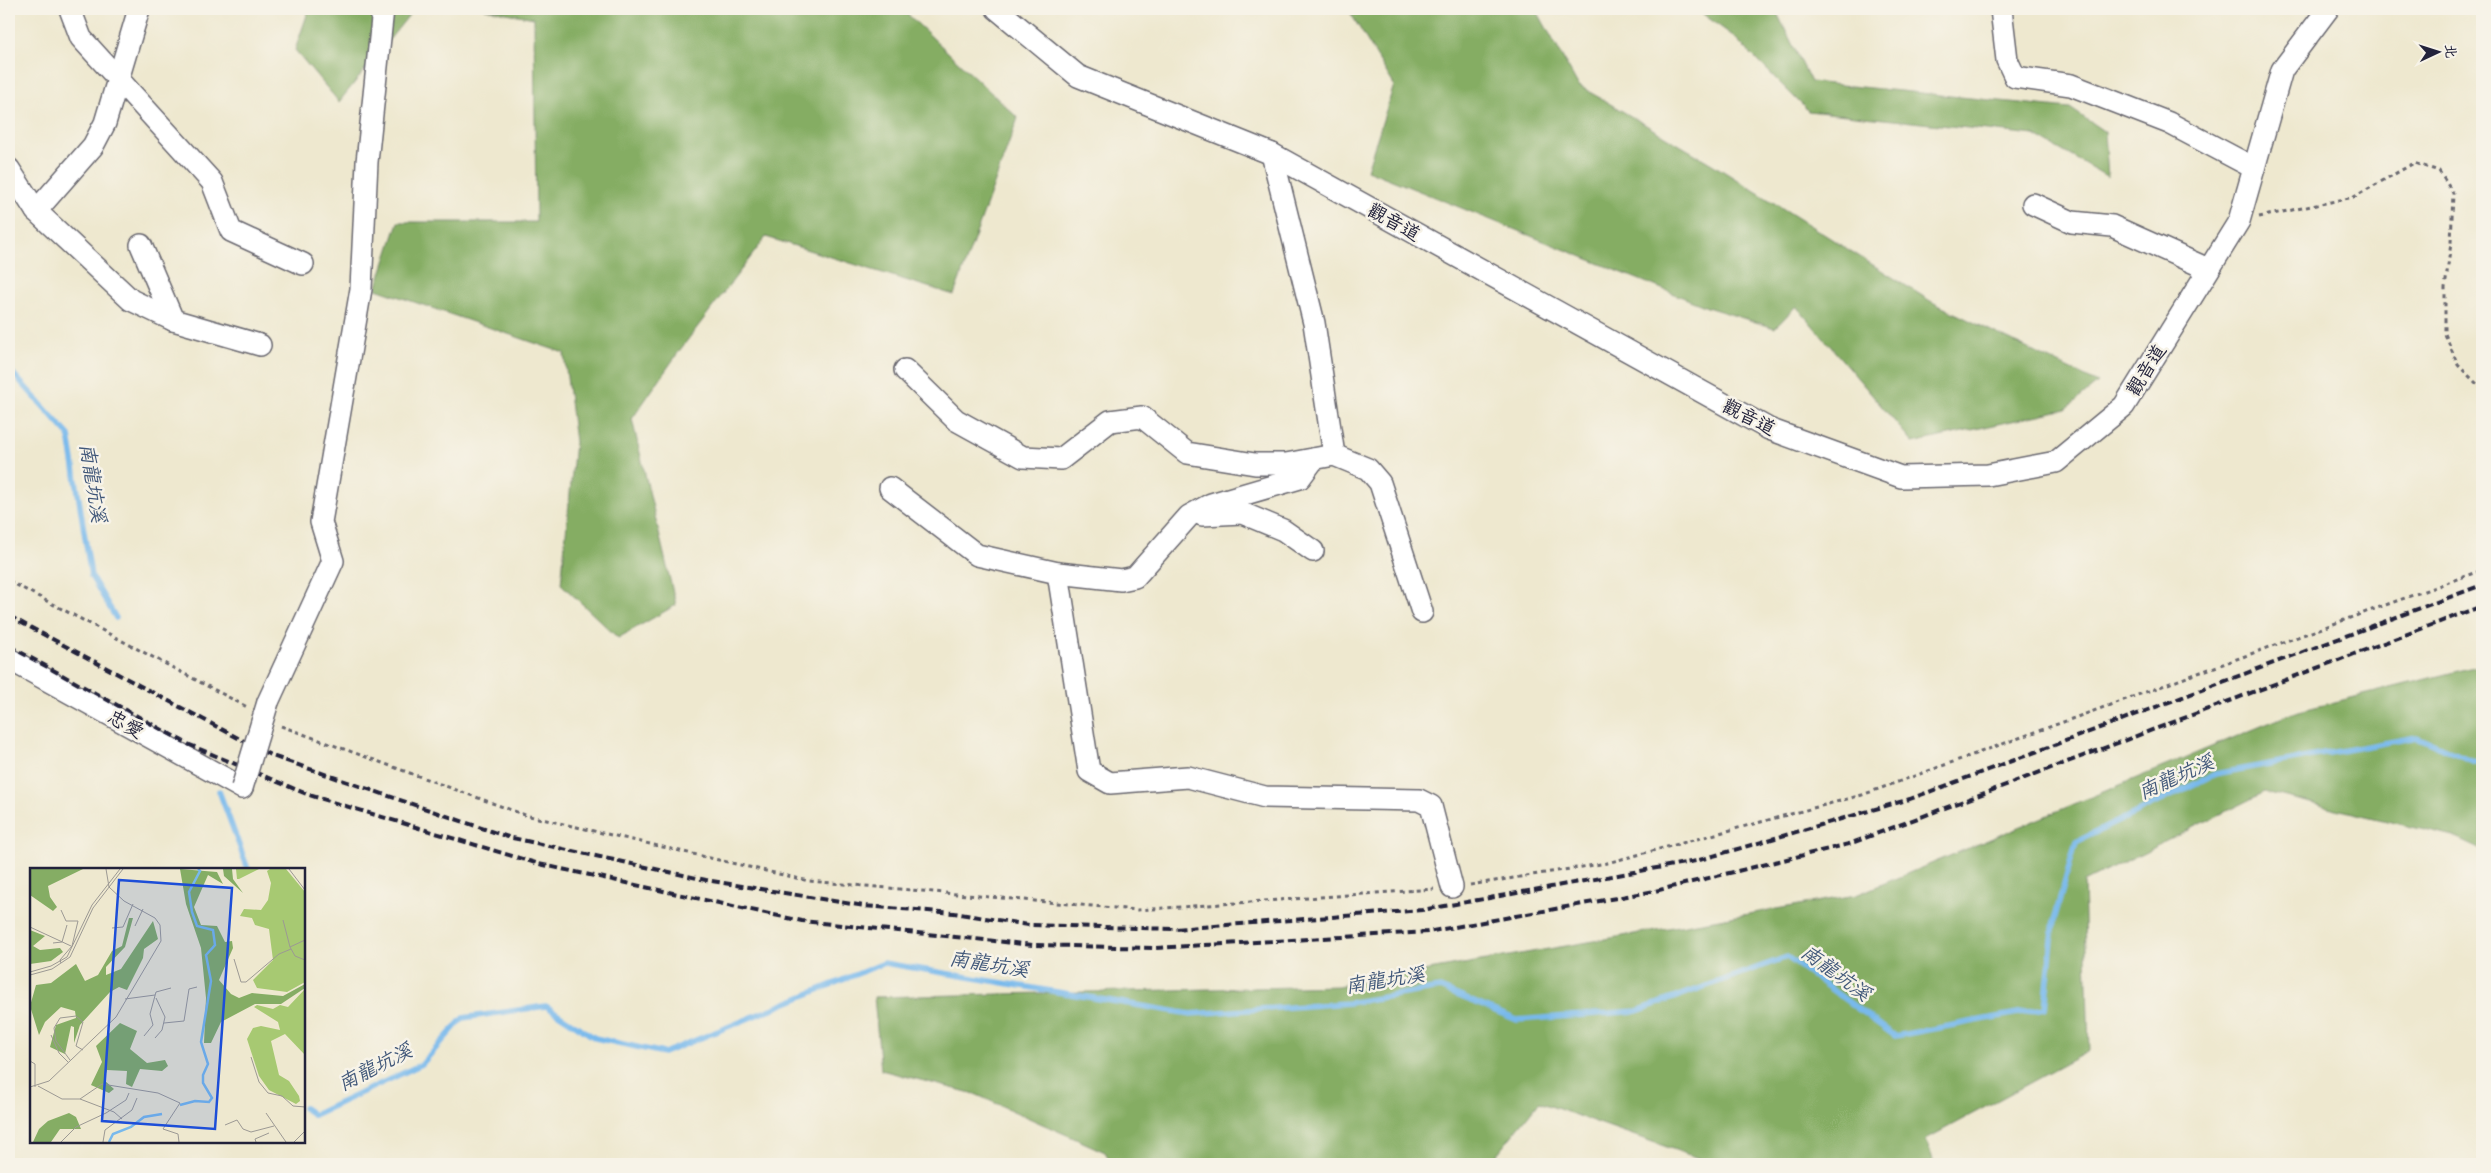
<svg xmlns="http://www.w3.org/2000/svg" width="2491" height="1173" font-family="Sriracha,'LXGW WenKai TC',sans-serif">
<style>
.forest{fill:#85ad64;stroke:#546850}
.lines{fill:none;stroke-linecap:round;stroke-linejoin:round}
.stream{stroke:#78b9ec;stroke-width:5.5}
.minor-casing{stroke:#69676f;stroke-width:24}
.path{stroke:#69676f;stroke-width:3;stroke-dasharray:4 4;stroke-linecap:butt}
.minor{stroke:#fff;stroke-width:21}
.rail{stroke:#22223b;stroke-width:4;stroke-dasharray:8 4;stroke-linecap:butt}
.minor-bridge-casing{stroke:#69676f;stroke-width:24;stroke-linecap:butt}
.minor-bridge{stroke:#fff;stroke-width:21}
.labels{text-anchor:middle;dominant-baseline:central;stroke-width:5;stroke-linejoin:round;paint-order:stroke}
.street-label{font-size:19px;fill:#22223b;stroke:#f7f3e8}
.water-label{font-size:20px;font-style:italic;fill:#405779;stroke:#f7f3e8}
.inset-river{fill:none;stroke:#78b9ec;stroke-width:2.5}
.inset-road{fill:none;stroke:#9c9994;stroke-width:1}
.view{fill:#1d4ed8;fill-opacity:0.15;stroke:#1d4ed8;stroke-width:2.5}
.inset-edge{fill:none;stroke:#22223b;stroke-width:2.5}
</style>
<rect width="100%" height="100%" fill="#f7f3e8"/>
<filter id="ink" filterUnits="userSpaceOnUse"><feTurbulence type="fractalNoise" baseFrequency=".02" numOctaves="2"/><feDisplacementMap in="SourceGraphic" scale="10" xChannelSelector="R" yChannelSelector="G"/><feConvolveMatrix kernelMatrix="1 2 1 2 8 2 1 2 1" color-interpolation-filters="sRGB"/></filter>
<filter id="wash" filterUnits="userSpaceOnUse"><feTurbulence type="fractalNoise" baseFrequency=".0096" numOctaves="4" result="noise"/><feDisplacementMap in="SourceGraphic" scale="20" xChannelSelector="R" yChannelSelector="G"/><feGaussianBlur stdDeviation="1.12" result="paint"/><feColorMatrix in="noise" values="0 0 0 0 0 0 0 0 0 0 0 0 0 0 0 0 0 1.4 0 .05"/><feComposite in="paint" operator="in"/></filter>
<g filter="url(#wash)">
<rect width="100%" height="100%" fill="#eee8cf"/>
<g class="forest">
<polygon points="309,9 414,9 339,102 295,50"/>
<polygon points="485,9 902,9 1018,118 954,295 766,237 680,350 632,419 676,605 618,638 561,584 575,442 564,353 376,289 398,222 536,222 534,18"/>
<polygon points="1348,9 1536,9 1578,85 1712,164 1932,302 2098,383 2066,409 1913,443 1796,306 1775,328 1707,307 1367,170 1394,85"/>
<polygon points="1696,9 1775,9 1811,82 2070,108 2105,132 2108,177 2034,135 1808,111 1733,36"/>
<polygon points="2482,665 2482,850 2454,837 2265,792 2084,882 2089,1051 1926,1139 1934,1164 1715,1164 1539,1102 1489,1164 1112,1164 1105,1152 975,1094 881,1070 874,997 1338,986 1856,895 2295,712"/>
</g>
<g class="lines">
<g class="stream">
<polyline points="9,369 69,435 91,576 116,618"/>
<polyline points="219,791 248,869"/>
<polyline points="304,1108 314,1115 422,1064 463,1018 546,1006 595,1038 664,1053 884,963 1190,1014 1348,1003 1440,988 1517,1020 1637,1011 1787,957 1895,1036 2045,1008 2054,920 2076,842 2215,774 2417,737 2482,765"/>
</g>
</g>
</g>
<g filter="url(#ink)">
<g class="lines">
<g class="minor-casing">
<g id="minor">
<polyline points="70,9 81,38 212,182 231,231 303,264"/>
<polyline points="997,9 1078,76 1272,154 1769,429 1901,477 1988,475 2056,462 2124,406 2239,221 2282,70 2328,9"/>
<polyline points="2001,9 2007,60 2015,77 2071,85 2169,123 2254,168"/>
<polyline points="1272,154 1314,323 1334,455"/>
<polyline points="9,169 36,211 131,300 173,320 260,345"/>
<polyline points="2033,204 2072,222 2112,226 2208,269"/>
<polyline points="36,211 93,146 105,123 139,9"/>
<polyline points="141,245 173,320"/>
<polyline points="905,370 956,420 1023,457 1061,459 1110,421 1142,417 1187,453 1255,464 1286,464 1334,455 1368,469 1380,483 1422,612"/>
<polyline points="890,488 977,555 1058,573 1121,580 1135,577 1189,516 1211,504 1300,478 1314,459"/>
<polyline points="1202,515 1242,513 1283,530 1313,551"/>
<polyline points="1058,573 1089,771 1110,783 1188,777 1265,797 1419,800 1431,806 1452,887"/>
<polyline points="9,659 242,788"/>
<polyline points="268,702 333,561 321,522 361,289 367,162 383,9"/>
</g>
</g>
<g class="path">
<polyline points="2259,217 2354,197 2414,163 2439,171 2453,193 2451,243 2445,288 2445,334 2458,365 2482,389"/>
<polyline points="9,581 247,707"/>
<polyline points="281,726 525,815 809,881 1137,910 1434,889"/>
<polyline points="1470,885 1607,863 1862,795 2482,570"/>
</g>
<use href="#minor" class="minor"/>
<g class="rail">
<polyline points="9,616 272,756 508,837 706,880 864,906 954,913 1029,925 1175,929 1422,910 1696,861 1910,799 2482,585"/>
<polyline points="9,646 190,745 309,795 539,864 802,921 1033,945 1155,948 1427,932 1655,891 1849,844 2482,606"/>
</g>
<g class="minor-bridge-casing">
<polyline id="minor-bridge" points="242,788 268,702"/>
</g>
<use href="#minor-bridge" class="minor-bridge"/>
</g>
</g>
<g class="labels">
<g class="street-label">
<text transform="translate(1394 222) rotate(29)">觀音道</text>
<text transform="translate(2146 370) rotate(-58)">觀音道</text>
<text transform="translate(1749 417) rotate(27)">觀音道</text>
<text transform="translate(126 724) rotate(29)">忠愛</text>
</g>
<g class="water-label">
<text transform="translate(93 483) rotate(81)">南龍坑溪</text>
<text transform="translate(2176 777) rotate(-24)">南龍坑溪</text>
<text transform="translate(989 964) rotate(9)">南龍坑溪</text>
<text transform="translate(1836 973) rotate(36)">南龍坑溪</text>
<text transform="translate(1385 980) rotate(-9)">南龍坑溪</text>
<text transform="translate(375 1067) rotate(-27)">南龍坑溪</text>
</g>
</g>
<g transform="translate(30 868)">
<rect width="275" height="275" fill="#eee8cf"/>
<path d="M206,1h23l-20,10h-2zM240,1h16l19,23v90l-18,10 -30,-4 -4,-8 20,-20 -4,-31 -14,-4 -3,-7 -12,-2 4,-7 17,1 7,-10 3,-17 -4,-12zM275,121v66l-20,-21 -14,7 8,34 10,6 10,15 1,5 -4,3 -27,-14 -10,-14 -12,-37 6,-11 8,-2 19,4 -2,-8 -24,-15 3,-2 16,4 7,-4 8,2z" fill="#a7c972"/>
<path d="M0,1h53l-35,17 2,11 7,10 -4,4 -23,-16zM150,1l37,3 6,12 -15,-9 -14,32 7,18 16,1 8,16 7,-1 1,7 -14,32 12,14 8,4 13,-5 31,3 22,-12v4l-24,16h-26l-34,18 -10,21h-7l2,-45 -5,-50 -15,-44zM193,1h9l1,10 10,14 -19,-17zM99,50h4l-8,29 -19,20v8l15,-6 32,-48 5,18 -14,10 -1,9 -16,32 -8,-3 -9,5 -30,33 -6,18v-16l-3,-1 -6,28 -15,-7 6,-22 20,-7 -1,-7 -14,-4 -16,15 -6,13 -9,-29 6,-21 15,-2 25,-19 9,17 13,-6 14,-24 10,-5zM0,62l15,6 -12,10 7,4 20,-2 3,4 -12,9 -21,3zM90,155l17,8 -7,18 17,14 18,-3 3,6 -6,5 -22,-2 -8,18 -6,-3 1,-13 -20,-1 -3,10 10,9 -5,4 -18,-8 11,-23 -6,-16zM39,245l7,4 5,12h-21l-9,13h-18l6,-13 9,-8z" fill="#85ad64"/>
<path class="inset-river" d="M150,237l15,-4 14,1 3,-4 -9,-15v-8l5,-11 -7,-22 10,-61 -5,-26 9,-10 -2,-15 -16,-4 -5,-14 -3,-20 11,-21 -2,-2M79,274l4,-8 18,-7 13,-10 18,-3"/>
<path class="inset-road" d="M259,1l16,21M31,42l5,11h12l-6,25 -12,14 1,3M253,52l7,27M105,58l8,-17M0,59l41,19M82,60l11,-1 10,-23M275,72l-15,7 5,9 10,4M23,75l9,-1 5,-17M204,91l7,23h5l33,-28 12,-5M0,104l21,-6 16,-9 25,-52 28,-36M0,107l22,-6 18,-12 23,-49 30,-39M95,131l30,-4M134,155l20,-2 5,-32 8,-2M21,167l8,18 9,9M114,168l9,-11 -3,-11 6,-22 15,-4M125,170l7,-8 3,-13 -9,-19M221,189l8,25 9,11 14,3 11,10 12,1M40,192l-14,-19 -2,-13 6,-10 16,-2 7,6 -7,24 7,4M0,193l5,3v23M8,218l24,13h18l22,-15 56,9 22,10 -17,26 15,5 1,8M0,219l19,-6 67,-64 45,-76 -1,-16 -5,-7 -31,-17 -15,-14 -3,-18M50,231l34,13 8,7M236,245l20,29M195,257l12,-5 6,9 8,3 23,-6M31,274l15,-15 30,-14 20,-13 3,-7M73,274l2,-12 27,-20 5,-12M226,274l-1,-3 14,-6M264,274l11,-11"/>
<path class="view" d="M89,12l113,8 -17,241 -113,-8z"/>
<rect width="275" height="275" class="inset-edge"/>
</g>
<rect width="2491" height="1173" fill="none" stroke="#f7f3e8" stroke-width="30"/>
<g transform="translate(2438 52) rotate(86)" stroke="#f7f3e8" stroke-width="4" paint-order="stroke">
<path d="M0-4L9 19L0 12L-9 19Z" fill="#22223b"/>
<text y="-8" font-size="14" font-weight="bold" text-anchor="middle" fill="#22223b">北</text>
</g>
</svg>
